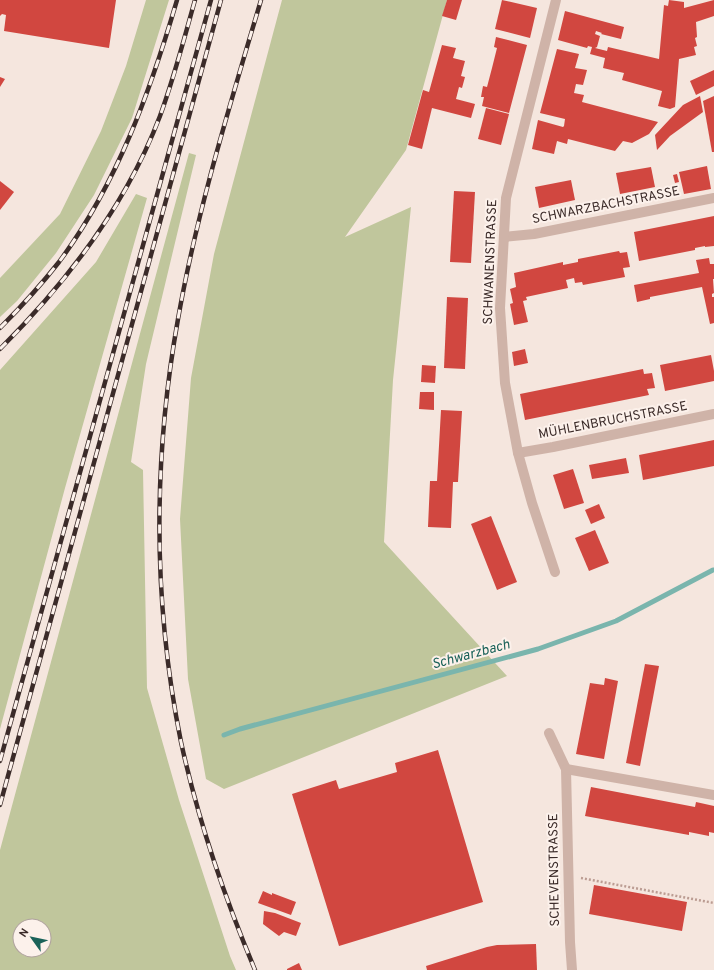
<svg xmlns="http://www.w3.org/2000/svg" width="714" height="970" font-family="Overpass,sans-serif">
<style>
.green{fill:#c0c69c;fill-rule:evenodd}
.lines{fill:none;stroke-linecap:round;stroke-linejoin:round}
.stream{stroke:#7ab5ad;stroke-width:5}
.building{fill:#d14740}
.path{stroke:#bb9c92;stroke-width:2.5;stroke-dasharray:2 2;stroke-linecap:butt}
.street{stroke:#cfb3a8;stroke-width:10}
.rail-casing{stroke:#3b2b29;stroke-width:4.5}
.rail{stroke:#fcf1eb;stroke-width:3;stroke-dasharray:9;stroke-linecap:butt}
.labels{text-anchor:middle;dominant-baseline:central;stroke-width:4;stroke-linejoin:round;paint-order:stroke}
.street-label{font-size:13px;fill:#3b2b29;stroke:#fcf1eb}
.water-label{font-size:14px;font-style:italic;fill:#1a6259;stroke:#fcf1eb}
</style>
<rect width="100%" height="100%" fill="#f5e6de"/>
<g class="green">
<polygon points="146,0 169,0 132,118 94,195 56,253 17,301 0,317 0,278 60,214 101,131 126,66"/>
<polygon points="282,0 447,0 406,150 345,237 411,207 393,380 384,542 507,676 224,789 206,779 188,679 180,519 191,378 214,254"/>
<path d="M189,153l7,2 -50,209 -15,98 12,8 4,218 32,112 51,156 6,14h-236v-120zM20,926h24v24h-24z"/>
<polygon points="136,194 147,198 65,488 0,729 0,370 96,262"/>
</g>
<g class="lines">
<polyline class="stream" points="224,735 240,729 538,649 616,621 713,570"/>
</g>
<g class="building">
<polygon points="0,0 116,0 109,48 4,31 6,15 2,14 0,16"/>
<polygon points="447,0 462,0 456,20 442,16"/>
<polygon points="502,0 537,8 530,38 495,29"/>
<polygon points="669,0 684,2 684,8 714,0 714,16 696,22 697,37 695,38 697,46 694,47 696,55 679,59 675,107 670,109 658,106 662,91 622,80 624,73 603,68 605,58 590,54 592,47 588,46 587,48 558,40 565,11 624,27 621,39 601,34 602,33 596,31 595,34 600,36 597,47 595,48 607,51 608,47 659,59 664,5 668,6"/>
<polygon points="496,37 527,45 509,113 482,106 484,97 481,97 483,86 487,87 492,68 497,48 494,47"/>
<polygon points="442,45 456,48 453,58 465,61 461,76 465,77 462,88 459,87 456,99 475,104 471,118 432,108 422,149 408,145 423,90 429,92"/>
<polygon points="557,49 579,54 575,68 587,70 583,85 576,84 574,93 584,95 582,102 658,122 649,134 632,143 623,141 615,151 568,139 567,144 557,141 554,154 532,149 538,120 563,127 564,126 565,119 540,113"/>
<polygon points="714,70 714,86 696,95 690,81"/>
<polygon points="0,77 5,79 0,87"/>
<polygon points="700,96 703,112 670,136 657,150 655,135 683,105"/>
<polygon points="714,96 714,152 712,152 703,101"/>
<polygon points="486,108 509,114 501,145 478,139"/>
<polygon points="707,166 711,189 684,194 679,172"/>
<polygon points="651,167 655,187 620,194 616,173"/>
<polygon points="677,174 679,182 675,183 673,175"/>
<polygon points="571,180 575,200 539,208 535,187"/>
<polygon points="0,181 14,192 0,210"/>
<polygon points="454,191 475,192 471,263 450,262"/>
<polygon points="714,216 714,246 705,247 705,246 695,248 695,250 639,261 634,232"/>
<polygon points="619,251 620,253 627,252 630,267 623,268 625,277 583,285 582,282 575,283 574,278 566,280 568,288 526,297 527,300 523,301 528,322 514,325 510,304 513,303 510,289 516,287 514,273 563,262 563,265 578,262 578,259"/>
<polygon points="709,258 710,264 714,264 714,279 713,279 714,293 712,294 712,297 714,297 714,323 710,324 702,287 650,297 650,299 637,302 634,285 699,273 696,260"/>
<polygon points="447,297 468,298 465,369 444,368"/>
<polygon points="525,349 528,363 514,366 512,352"/>
<polygon points="711,355 714,371 714,381 665,391 660,365"/>
<polygon points="422,365 436,366 435,383 421,382"/>
<polygon points="643,369 644,374 652,373 655,388 647,389 649,395 525,420 520,394"/>
<polygon points="420,392 434,392 434,410 419,409"/>
<polygon points="441,410 462,411 458,482 453,482 451,528 428,527 430,481 437,481"/>
<polygon points="714,440 714,466 643,480 639,455"/>
<polygon points="626,458 629,473 592,479 589,465"/>
<polygon points="573,469 584,503 564,509 553,475"/>
<polygon points="599,504 605,518 591,524 585,510"/>
<polygon points="491,516 517,582 497,590 471,524"/>
<polygon points="595,530 609,563 589,571 575,538"/>
<polygon points="645,664 659,666 640,766 626,763"/>
<polygon points="605,678 618,681 604,759 576,754 590,683 604,685"/>
<polygon points="438,750 483,902 339,946 292,794 336,780 339,789 397,772 395,763"/>
<polygon points="591,787 695,807 696,802 714,806 714,833 709,832 709,836 689,832 689,835 585,816"/>
<polygon points="594,885 687,902 682,931 589,914"/>
<polygon points="263,891 272,895 272,893 296,902 291,915 258,903"/>
<polygon points="264,911 275,913 301,923 296,936 284,932 279,936 263,924"/>
<polygon points="536,944 537,970 427,970 426,966 487,947 497,945"/>
<polygon points="299,963 302,970 287,970 287,969"/>
</g>
<g class="lines">
<polyline class="path" points="581,878 714,903"/>
<g class="street">
<polyline points="504,237 534,234 714,198"/>
<polyline points="518,453 553,447 714,414"/>
<polyline points="555,572 532,503 518,453 505,383 500,308 506,198 556,0"/>
<polyline points="549,733 566,769 570,942 572,970"/>
<polyline points="566,769 714,795"/>
</g>
<g class="rail-casing">
<g id="rail">
<path d="M0,328c21,-21 41,-43 59,-66 58,-78 91,-170 118,-262"/>
<path d="M0,349c67,-67 126,-143 160,-233 14,-38 24,-77 35,-116"/>
<polyline points="0,761 211,0"/>
<polyline points="0,805 221,0"/>
<path d="M255,970c-31,-74 -57,-150 -74,-228 -28,-139 -28,-283 -3,-423 19,-108 52,-214 83,-319"/>
</g>
</g>
<use href="#rail" class="rail"/>
</g>
<g class="labels">
<g class="street-label">
<text transform="translate(606 206) rotate(-11)">SCHWARZBACHSTRASSE</text>
<text transform="translate(491 262) rotate(-88)">SCHWANENSTRASSE</text>
<text transform="translate(613 421) rotate(-11)">MÜHLENBRUCHSTRASSE</text>
<text transform="translate(555 870) rotate(-91)">SCHEVENSTRASSE</text>
</g>
<g class="water-label">
<text transform="translate(471 655) rotate(-15)">Schwarzbach</text>
</g>
</g>
<g transform="translate(32 938) rotate(303)"><circle r="19" fill="#fcf1eb" stroke="#afa29d"/>
<path d="M0-3L7 15L0 10L-7 15Z" fill="#1a6259"/>
<text y="-6" font-size="11" font-weight="bold" text-anchor="middle" fill="#3b2b29">N</text>
</g>
</svg>
